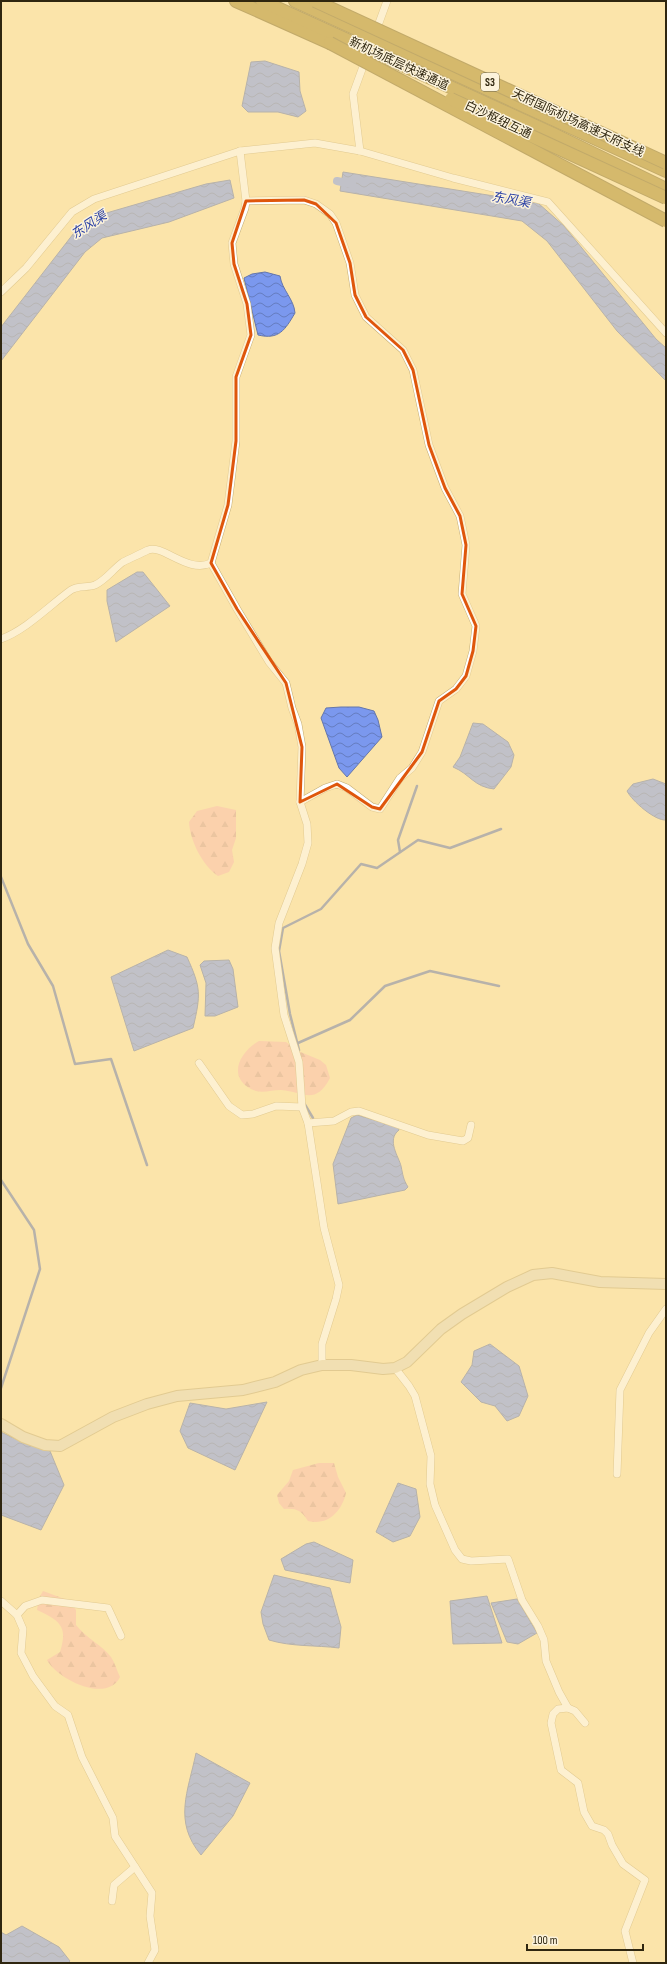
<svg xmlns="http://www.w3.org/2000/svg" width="667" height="1964" font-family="'Sofia Sans Condensed','Noto Sans SC',sans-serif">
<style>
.forest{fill:url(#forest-firs)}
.water{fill:url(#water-waves);stroke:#6476ab}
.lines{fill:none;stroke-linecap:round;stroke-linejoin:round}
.stream{stroke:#6476ab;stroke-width:2.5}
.canal{stroke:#7b98ee;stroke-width:8}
.street-casing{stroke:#c3ac74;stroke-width:8}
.secondary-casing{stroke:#c3ac74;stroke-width:12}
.highway-casing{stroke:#7c641c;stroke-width:14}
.street{stroke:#fff;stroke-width:7}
.secondary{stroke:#e4dabd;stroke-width:10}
.highway{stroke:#a68523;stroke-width:12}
.highway-bridge-casing{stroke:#7c641c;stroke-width:14;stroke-linecap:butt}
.highway-bridge{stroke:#a68523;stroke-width:12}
.marked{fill:none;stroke:#df560c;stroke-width:3;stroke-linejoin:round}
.labels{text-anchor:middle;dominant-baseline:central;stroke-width:3;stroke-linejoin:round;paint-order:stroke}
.shield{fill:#fcf3dc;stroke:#6c644c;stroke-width:1}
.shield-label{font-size:11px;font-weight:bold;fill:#2f260f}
.street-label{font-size:12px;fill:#2f260f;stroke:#fcf3dc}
.water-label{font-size:13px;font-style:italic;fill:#2c42a6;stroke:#fcf3dc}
</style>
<defs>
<pattern id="forest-firs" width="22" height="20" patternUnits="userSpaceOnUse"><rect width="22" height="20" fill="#fbbab0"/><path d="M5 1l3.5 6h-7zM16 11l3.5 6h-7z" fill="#d7a096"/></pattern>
<pattern id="water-waves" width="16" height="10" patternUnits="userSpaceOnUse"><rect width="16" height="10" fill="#7b98ee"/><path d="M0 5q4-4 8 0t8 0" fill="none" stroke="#657cbf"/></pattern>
</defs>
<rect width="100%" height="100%" fill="#fbe4aa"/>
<g class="forest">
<path d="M217,806l19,4v28l-4,12 2,12 -5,10 -11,4c-16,-11 -28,-36 -29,-54l8,-11z"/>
<path d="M259,1041l27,1 12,9 22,9 6,5 4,13c-15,28 -26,14 -49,12 -9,0 -17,3 -25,1 -30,-11 -18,-38 3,-50z"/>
<path d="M319,1463h15l4,14 8,16c-4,18 -18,33 -38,28 -7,-11 -12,-13 -24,-12l-5,-6 -2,-8 12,-14 4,-11z"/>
<path d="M43,1591l27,10 6,9v15c10,13 26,20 35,32 4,6 6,14 9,20 -13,27 -63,2 -73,-17l13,-8c9,-27 -2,-32 -23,-42l2,-12z"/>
</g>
<g class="water">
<polygon points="265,61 299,72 300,91 306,111 298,117 278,112 248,112 242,106 251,62"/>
<polygon points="343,172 538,203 564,226 656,339 666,348 666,381 617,331 547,241 522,221 340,191"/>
<polygon points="230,180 234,198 169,222 102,238 85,252 1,361 1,327 77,229 103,214 206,184"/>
<path d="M265,272l15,4c2,14 14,23 15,37 -10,17 -16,27 -37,22l-14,-57 8,-4z"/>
<polygon points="137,572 143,572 170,606 116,642 107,601 107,590"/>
<polygon points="341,707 359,707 374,711 378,720 382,737 347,777 339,768 321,718 326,708"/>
<path d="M473,723l10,1 25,18 6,13 -3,12 -17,22c-20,-2 -24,-15 -41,-22l7,-10z"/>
<path d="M653,779l13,5v36c-11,1 -34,-19 -39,-29l6,-7z"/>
<path d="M168,950l19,7c14,31 14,37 6,71l-59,23 -23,-74z"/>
<polygon points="229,960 233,969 238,1007 215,1016 205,1016 206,983 200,965 204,961"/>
<path d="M357,1115l41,12 1,3c-13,10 0,27 2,36 2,9 2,13 7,21l-3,3 -67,14 -5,-40 18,-46z"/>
<polygon points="490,1344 519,1366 528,1396 519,1416 507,1421 495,1406 481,1402 461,1382 472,1365 474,1351"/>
<polygon points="267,1402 235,1470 188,1448 180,1431 190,1403 226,1409"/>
<polygon points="1,1432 24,1443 50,1451 64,1485 41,1530 1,1515"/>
<polygon points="398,1483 416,1489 420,1517 410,1536 393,1542 376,1532"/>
<polygon points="314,1542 353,1560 350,1583 285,1570 281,1559 306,1544"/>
<path d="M274,1575l56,13 11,39 -2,21c-23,-3 -47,-1 -70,-8l-6,-16 -2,-12z"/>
<polygon points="487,1596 502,1643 453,1644 450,1601"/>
<polygon points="517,1599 537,1633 518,1644 507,1642 491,1603"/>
<path d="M196,1753l54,30 -17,33 -32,39c-28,-34 -13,-63 -5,-102z"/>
<polygon points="22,1926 59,1947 70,1961 68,1963 1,1963 1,1932 6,1935"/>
</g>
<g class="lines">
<g class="stream">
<polyline points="400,852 398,840 417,786"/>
<polyline points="1,877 28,944 53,986 75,1064 111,1059 147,1165"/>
<polyline points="298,1043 350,1020 385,986 430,971 499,986"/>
<polyline points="299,1050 290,1014 279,951 283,928 321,909 361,864 377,868 418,840 450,848 501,829"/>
<polyline points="304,1103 313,1118"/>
<polyline points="1,1180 34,1230 40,1269 1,1388"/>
</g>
<polyline class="canal" points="337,181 352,184"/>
<g class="street-casing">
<g id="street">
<polyline points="240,151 246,201 245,208 232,243 234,264 247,304 251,335 236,377 236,441 228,505 211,563 237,609 269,662 286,683 292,708 298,724 302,747 300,802 307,824 308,843 302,864 279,923 275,948 284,1015 299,1062 302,1107 308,1123 324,1228 339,1285 336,1299 322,1344 322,1365"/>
<polyline points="360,151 353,94 387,1"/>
<polyline points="246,201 304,200 316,204 330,214 336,223 350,263 355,295 366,317 403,350 413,370 429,445 445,488 460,516 466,545 462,594 476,626 473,651 466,676 456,689 439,701 422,752 412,768 400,778 380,809 372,807 347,788 337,784 325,788 300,802"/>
<polyline points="1,292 26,268 72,212 94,199 240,151 315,143 360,151 453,178 548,202 666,333"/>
<path d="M1,639c25,-9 49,-34 70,-49 7,-5 16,-2 24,-5 11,-5 18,-16 28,-23 8,-4 17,-8 25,-12 15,-6 40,24 63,13"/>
<polyline points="199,1063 229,1106 242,1115 253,1114 276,1106 302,1107"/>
<polyline points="308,1123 334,1121 351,1112 359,1111 428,1135 463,1141 468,1138 471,1125"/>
<polyline points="395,1368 409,1386 415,1396 431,1456 430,1484 435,1505 455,1550 462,1559 471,1561 508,1559 522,1600 538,1626 544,1640 546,1661 559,1692 568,1708 575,1711 585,1723"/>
<polyline points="617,1474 620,1390 649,1333 666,1309"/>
<polyline points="1,1601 17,1615 23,1629 21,1653 33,1676 55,1706 68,1715 82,1757 113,1818 115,1836 152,1893 150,1916 155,1950 148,1963"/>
<polyline points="17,1615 25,1606 42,1600 108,1608 121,1636"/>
<polyline points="568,1708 558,1709 553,1714 551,1723 561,1770 578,1783 584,1812 592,1826 604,1830 608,1834 612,1845 623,1864 645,1880 625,1931 633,1963"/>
<polyline points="112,1901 114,1885 135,1867"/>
</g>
</g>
<g class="secondary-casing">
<polyline id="secondary" points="1,1424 23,1437 45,1445 60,1446 113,1417 147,1404 177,1396 243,1390 275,1382 301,1370 322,1365 351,1365 383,1369 395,1368 407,1362 441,1329 462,1314 507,1287 533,1275 552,1273 600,1282 666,1284"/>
</g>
<g class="highway-casing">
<g id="highway">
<polyline points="236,1 330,43"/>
<polyline points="262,1 553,134 666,189"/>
<polyline points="295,1 666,171"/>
</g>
</g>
<use href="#street" class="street"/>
<use href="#secondary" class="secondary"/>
<use href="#highway" class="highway"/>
<g class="highway-bridge-casing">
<g id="highway-bridge">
<polyline points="315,1 666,163"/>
<polyline points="330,43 666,221"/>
<polyline points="451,99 666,198"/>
</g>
</g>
<use href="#highway-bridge" class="highway-bridge"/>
</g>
<path d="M0 0H667V1964H0ZM304,200l12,4 20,19 14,40 5,32 11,22 37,33 10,20 16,75 16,43 15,28 6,29 -4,49 14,32 -3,25 -7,25 -10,13 -17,12 -17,51 -42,57 -8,-2 -35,-23 -37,18 2,-55 -16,-64 -49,-74 -26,-46 17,-58 8,-64v-64l15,-42 -4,-31 -13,-40 -2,-21 14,-42z" fill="#fbe4aa" fill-opacity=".55" fill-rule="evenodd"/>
<path class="marked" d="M304,200l12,4 20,19 14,40 5,32 11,22 37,33 10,20 16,75 16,43 15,28 6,29 -4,49 14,32 -3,25 -7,25 -10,13 -17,12 -17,51 -42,57 -8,-2 -35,-23 -37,18 2,-55 -16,-64 -49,-74 -26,-46 17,-58 8,-64v-64l15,-42 -4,-31 -13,-40 -2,-21 14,-42z"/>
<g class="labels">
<rect class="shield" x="481" y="73" width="18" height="18" rx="3"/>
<g class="shield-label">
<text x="490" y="82">S3</text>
</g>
<g class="street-label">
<text transform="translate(399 64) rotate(25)">新机场底层快速通道</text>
<text transform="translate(498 120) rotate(25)">白沙枢纽互通</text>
<text transform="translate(578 123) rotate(25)">天府国际机场高速天府支线</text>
</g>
<g class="water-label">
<text transform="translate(511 200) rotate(10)">东风渠</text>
<text transform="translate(89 225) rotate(-33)">东风渠</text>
</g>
</g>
<rect width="667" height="1964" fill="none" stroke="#2f260f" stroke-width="4"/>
<path d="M527 1944v6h116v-6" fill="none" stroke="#2f260f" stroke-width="2"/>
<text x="533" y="1944" font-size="12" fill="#2f260f" stroke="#fcf3dc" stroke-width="3" paint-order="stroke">100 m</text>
</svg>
